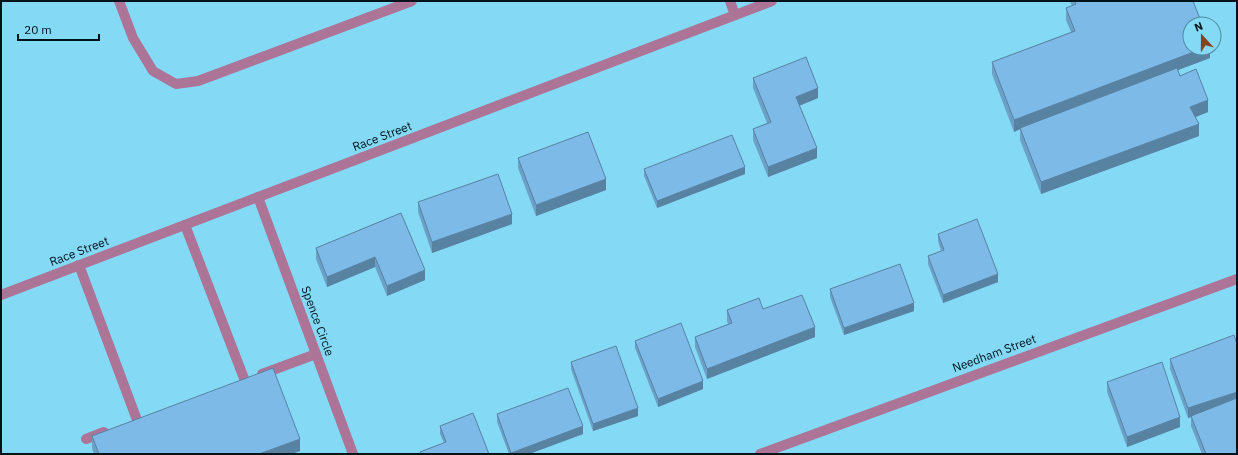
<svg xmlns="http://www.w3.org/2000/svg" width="1238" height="455" font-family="'IBM Plex Sans',sans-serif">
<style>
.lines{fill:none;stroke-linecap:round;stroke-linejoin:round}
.minor{stroke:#ac7497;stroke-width:10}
.wall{fill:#6ca0c7}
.shaded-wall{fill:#5882a2}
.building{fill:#7dbae7;stroke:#5882a2}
.labels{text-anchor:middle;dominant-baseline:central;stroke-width:3;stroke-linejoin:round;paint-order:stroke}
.street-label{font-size:12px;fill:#00131b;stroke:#84d9f5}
</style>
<rect width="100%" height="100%" fill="#84d9f5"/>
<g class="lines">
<g class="minor">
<polyline points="119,1 133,38 153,71 176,84 198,81 412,1"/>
<polyline points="730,1 735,15"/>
<polyline points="258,197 353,454"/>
<polyline points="185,225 245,381"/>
<polyline points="79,265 137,420"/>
<polyline points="1,295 772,1"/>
<polyline points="262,374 316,354"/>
<polyline points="86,439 104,432"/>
<polyline points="760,454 1237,279"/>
</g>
</g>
<g class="wall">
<polygon points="1070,1 1193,1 1210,48 1210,58 1178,70 1180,76 1208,112 1196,117 1199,136 1041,194 1020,140 1020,129 1014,132 992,74 992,62 1071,32 1066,20 1066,8 1072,6"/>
<polygon points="753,78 818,98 799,106 817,158 768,177 753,140 753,129 767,123 753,88"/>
<polygon points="518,158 606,190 536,216 518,168"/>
<polygon points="644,169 745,174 657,208 644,176"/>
<polygon points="418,202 512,224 432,253 418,212"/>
<polygon points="401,213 425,280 387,296 375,267 327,287 316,259 316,248"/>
<polygon points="938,234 998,282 943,303 928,264 928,256 941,251 938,241"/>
<polygon points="830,289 914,311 844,335 830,297"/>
<polygon points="763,309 815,337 707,379 695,347 695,337 728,324 727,321 727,310"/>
<polygon points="635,341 703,389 658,407 635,348"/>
<polygon points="1170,359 1237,454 1202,454 1191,426 1191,417 1188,418 1170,369"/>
<polygon points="571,362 638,416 593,431 571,369"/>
<polygon points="1107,382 1180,427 1127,447 1107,392"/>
<polygon points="497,414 583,434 529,454 509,454 497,422"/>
<polygon points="440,426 489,454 420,454 420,452 444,443 440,434"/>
<polygon points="92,436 300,451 291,454 94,454 92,448"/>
</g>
<g class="shaded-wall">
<polygon points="1204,48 1210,48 1210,58 1021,129 1020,128 1020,129 1014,132 1014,120"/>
<polygon points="818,88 818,98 796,107 796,97"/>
<polygon points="1208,100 1208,112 1190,119 1190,107"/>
<polygon points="1199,124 1199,136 1041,194 1041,182"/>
<polygon points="817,148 817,158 768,177 768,167"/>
<polygon points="745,167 745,174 657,208 657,201"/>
<polygon points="606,179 606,190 536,216 536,205"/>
<polygon points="512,214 512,224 432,253 432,242"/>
<polygon points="375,257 375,267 327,287 327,277"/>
<polygon points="425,270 425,280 387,296 387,286"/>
<polygon points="998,274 998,282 943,303 943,295"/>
<polygon points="914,303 914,311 844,335 844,328"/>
<polygon points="815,327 815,337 707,379 707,369"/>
<polygon points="703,381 703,389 658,407 658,399"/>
<polygon points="1237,392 1237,402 1188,418 1188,408"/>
<polygon points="638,408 638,416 593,431 593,424"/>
<polygon points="1180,417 1180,427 1127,447 1127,437"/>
<polygon points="583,426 583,434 529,454 511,454 511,453"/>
<polygon points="300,439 300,451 291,454 259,454"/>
</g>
<g class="building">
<polygon points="1075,1 1193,1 1202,24 1190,24 1190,48 1204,48 1014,120 992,62 1075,31 1066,8 1076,4"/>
<polygon points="806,57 818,88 796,97 817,148 768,167 753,129 771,122 753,78"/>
<polygon points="1177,68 1180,76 1196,69 1208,100 1190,107 1199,124 1041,182 1020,128"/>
<polygon points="588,132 606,179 536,205 518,158"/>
<polygon points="732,135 745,167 657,201 644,169"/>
<polygon points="498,174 512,214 432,242 418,202"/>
<polygon points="401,213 425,270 387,286 375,257 327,277 316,248"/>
<polygon points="977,219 998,274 943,295 928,256 944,250 938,234"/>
<polygon points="900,264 914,303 844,328 830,289"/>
<polygon points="802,295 815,327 707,369 695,337 732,323 727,310 759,298 763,309"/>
<polygon points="681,323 703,381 658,399 635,341"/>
<polygon points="1234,335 1237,344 1237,392 1188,408 1170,359"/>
<polygon points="616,346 638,408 593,424 571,362"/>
<polygon points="1162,362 1180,417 1127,437 1107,382"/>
<polygon points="273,368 300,439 259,454 99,454 92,436"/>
<polygon points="568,388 583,426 511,453 497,414"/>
<polygon points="1237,398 1237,454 1206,454 1191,416"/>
<polygon points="473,413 489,454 421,454 420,452 446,442 440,426"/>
</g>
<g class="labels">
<g class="street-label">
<text transform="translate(382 136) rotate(-21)">Race Street</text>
<text transform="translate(79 251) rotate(-21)">Race Street</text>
<text transform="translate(318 321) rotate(70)">Spence Circle</text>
<text transform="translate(994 353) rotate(-20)">Needham Street</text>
</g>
</g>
<rect width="1238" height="455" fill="none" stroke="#00131b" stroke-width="4"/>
<g transform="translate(1202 36) rotate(339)"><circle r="19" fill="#84d9f5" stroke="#4f8a9e"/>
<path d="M0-3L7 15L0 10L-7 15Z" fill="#894023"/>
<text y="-6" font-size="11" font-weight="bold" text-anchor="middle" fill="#00131b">N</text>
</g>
<path d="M18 34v6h81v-6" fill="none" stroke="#00131b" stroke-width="2"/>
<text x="24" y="34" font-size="12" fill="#00131b" stroke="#84d9f5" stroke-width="3" paint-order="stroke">20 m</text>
</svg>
